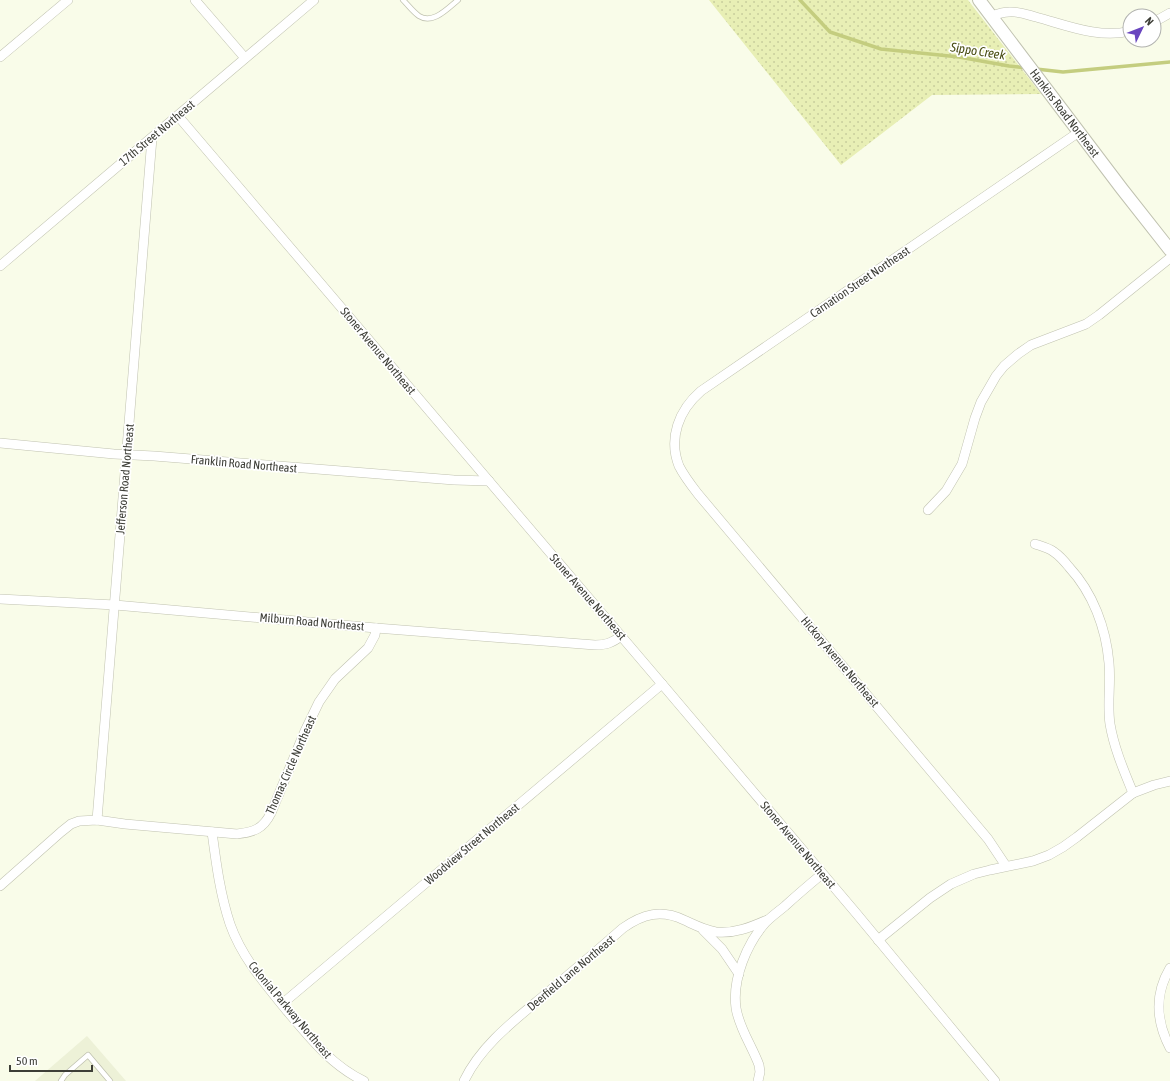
<svg xmlns="http://www.w3.org/2000/svg" width="1170" height="1081" font-family="'Asap Condensed',sans-serif">
<style>
.built{fill:#edf1d7}
.grass{fill:url(#grass-dots)}
.lines{fill:none;stroke-linecap:round;stroke-linejoin:round}
.stream{stroke:#c4cd7f;stroke-width:3.5}
.service-casing{stroke:#c0c2b0;stroke-width:6}
.minor-casing{stroke:#c0c2b0;stroke-width:10}
.tertiary-casing{stroke:#c0c2b0;stroke-width:14}
.service{stroke:#fff;stroke-width:4.5}
.minor{stroke:#fff;stroke-width:9}
.tertiary{stroke:#fff;stroke-width:12}
.labels{text-anchor:middle;dominant-baseline:central;stroke-width:3.5;stroke-linejoin:round;paint-order:stroke}
.street-label{font-size:12px;fill:#3d3e37;stroke:#fff}
.water-label{font-size:13px;font-style:italic;fill:#494d13;stroke:#fff}
</style>
<defs>
<pattern id="grass-dots" width="8" height="8" patternUnits="userSpaceOnUse"><rect width="8" height="8" fill="#e8efb5"/><path d="M2 2h.1M6 6h.1" fill="none" stroke="#c8ce9c" stroke-width="1.8" stroke-linecap="round"/></pattern>
</defs>
<rect width="100%" height="100%" fill="#f9fce9"/>
<polygon class="built" points="87,1036 126,1081 35,1081"/>
<polygon class="grass" points="709,0 968,0 1041,94 932,95 841,165"/>
<g class="lines">
<g class="stream">
<polyline points="800,0 830,32 881,49 959,57 1009,66 1026,68"/>
<polyline points="1036,69 1063,72 1170,62"/>
</g>
<g class="service-casing">
<g id="service">
<path d="M403,0c5,5 10,12 16,16 14,9 29,-8 39,-16"/>
<polyline points="61,1081 65,1075 88,1055 110,1081"/>
</g>
</g>
<g class="minor-casing">
<g id="minor">
<polyline points="195,0 245,58"/>
<path d="M991,16c6,-2 12,-4 18,-4 9,-1 19,3 27,5 30,8 63,22 94,14"/>
<polyline points="1154,22 1170,13"/>
<polyline points="0,57 68,0"/>
<polyline points="178,116 662,684 856,913 995,1081"/>
<polyline points="0,266 314,0"/>
<polyline points="0,443 114,454 154,456 454,480 489,481"/>
<polyline points="928,510 946,491 962,464 975,418 981,402 996,376 1004,366 1018,354 1031,345 1086,324 1099,315 1170,258"/>
<path d="M1035,544c6,2 14,4 19,8 6,4 11,10 15,15 24,26 37,61 40,96 2,21 -2,41 1,61 4,24 14,47 23,69"/>
<path d="M0,599l115,6 261,23 219,17c11,0 17,-2 26,-9"/>
<polyline points="97,820 152,138"/>
<path d="M212,832c4,30 8,62 18,92 12,34 36,61 58,88 22,26 44,54 76,69"/>
<path d="M1006,866l-18,-27 -290,-345c-7,-9 -14,-18 -19,-28 -11,-28 0,-56 22,-75l378,-259"/>
<path d="M0,886l61,-54 10,-8 8,-3 18,-1 28,4 112,10c17,-2 26,-5 34,-21l34,-82 14,-29 16,-23 33,-31 7,-13 1,-7"/>
<polyline points="703,930 722,949 739,974"/>
<polyline points="878,940 930,898 951,884 974,874 990,870 1033,861 1049,855 1063,847 1077,837 1133,793 1154,785 1170,781"/>
<path d="M1170,968c-16,27 -14,53 0,80"/>
<polyline points="282,1004 662,684"/>
<path d="M464,1081c17,-36 52,-62 83,-88 25,-21 51,-43 76,-65 20,-14 38,-19 61,-8 11,5 20,10 32,12 18,2 35,-5 51,-12"/>
<path d="M758,1081l2,-9 -1,-7c-7,-19 -20,-37 -23,-57 -4,-29 11,-65 30,-86 6,-6 13,-11 19,-16 12,-11 25,-22 37,-32"/>
</g>
</g>
<g class="tertiary-casing">
<g id="tertiary">
<path id="s1" d="M979,0l143,189 48,61"/>
</g>
</g>
<use href="#service" class="service"/>
<use href="#minor" class="minor"/>
<use href="#tertiary" class="tertiary"/>
</g>
<g class="labels">
<g class="street-label">
<text stroke="none"><textPath href="#s1" startOffset="142">Hankins Road Northeast</textPath></text>
<text transform="translate(157 133) rotate(-40)">17th Street Northeast</text>
<text transform="translate(860 282) rotate(-34)">Carnation Street Northeast</text>
<text transform="translate(378 351) rotate(50)">Stoner Avenue Northeast</text>
<text transform="translate(244 464) rotate(5)">Franklin Road Northeast</text>
<text transform="translate(125 479) rotate(-85)">Jefferson Road Northeast</text>
<text transform="translate(588 597) rotate(49)">Stoner Avenue Northeast</text>
<text transform="translate(312 622) rotate(5)">Milburn Road Northeast</text>
<text transform="translate(840 662) rotate(50)">Hickory Avenue Northeast</text>
<text transform="translate(291 765) rotate(-66)">Thomas Circle Northeast</text>
<text transform="translate(472 844) rotate(-40)">Woodview Street Northeast</text>
<text transform="translate(798 845) rotate(50)">Stoner Avenue Northeast</text>
<text transform="translate(571 973) rotate(-40)">Deerfield Lane Northeast</text>
<text transform="translate(290 1010) rotate(50)">Colonial Parkway Northeast</text>
</g>
<g class="water-label">
<text transform="translate(978 51) rotate(9)">Sippo Creek</text>
</g>
</g>
<g transform="translate(1142 28) rotate(47)"><circle r="19" fill="#ffffff" stroke="#b1b2af"/>
<path d="M0-3L7 15L0 10L-7 15Z" fill="#6946bf"/>
<text y="-6" font-size="11" font-weight="bold" text-anchor="middle" fill="#3d3e37">N</text>
</g>
<path d="M10 1065v6h82v-6" fill="none" stroke="#3d3e37" stroke-width="2"/>
<text x="16" y="1065" font-size="12" fill="#3d3e37" stroke="#ffffff" stroke-width="3" paint-order="stroke">50 m</text>
</svg>
